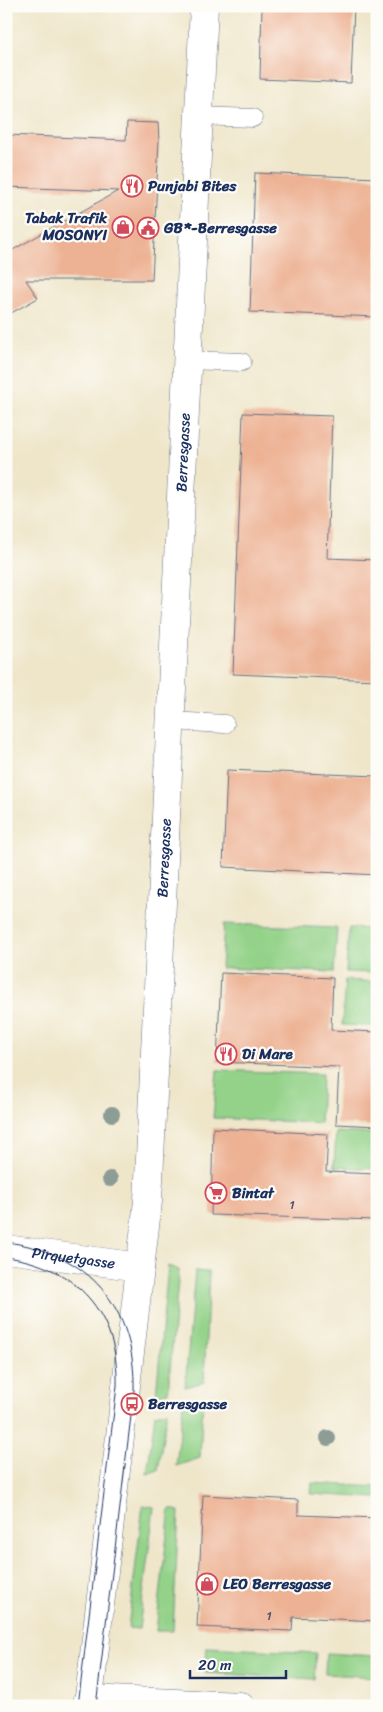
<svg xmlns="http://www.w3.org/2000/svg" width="383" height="1712" font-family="Sriracha,sans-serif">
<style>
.green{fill:#93d288;stroke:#578073}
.building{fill:#edb193}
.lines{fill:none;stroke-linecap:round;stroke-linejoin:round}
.lane-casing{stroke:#656f84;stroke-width:19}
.street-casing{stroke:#656f84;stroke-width:29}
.lane{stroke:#fff;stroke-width:18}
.street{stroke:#fff;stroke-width:28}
.tram{stroke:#1b2f5e;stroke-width:1}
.tree{fill:#8e9c96}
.labels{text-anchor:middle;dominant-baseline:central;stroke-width:4.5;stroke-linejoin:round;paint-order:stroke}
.number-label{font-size:12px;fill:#50506b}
.poi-label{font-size:15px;font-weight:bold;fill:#1b2f5e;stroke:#fdfcf7;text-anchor:start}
.street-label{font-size:15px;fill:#1b2f5e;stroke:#fdfcf7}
</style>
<rect width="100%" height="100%" fill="#fdfcf7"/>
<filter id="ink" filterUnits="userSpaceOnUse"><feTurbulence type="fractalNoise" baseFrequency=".02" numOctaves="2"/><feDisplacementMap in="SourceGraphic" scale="10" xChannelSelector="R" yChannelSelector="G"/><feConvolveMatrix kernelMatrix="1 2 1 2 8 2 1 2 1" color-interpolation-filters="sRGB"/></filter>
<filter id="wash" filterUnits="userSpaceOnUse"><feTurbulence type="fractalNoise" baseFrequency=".0096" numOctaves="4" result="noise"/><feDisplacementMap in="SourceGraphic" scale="20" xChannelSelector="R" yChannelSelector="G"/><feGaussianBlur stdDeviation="1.12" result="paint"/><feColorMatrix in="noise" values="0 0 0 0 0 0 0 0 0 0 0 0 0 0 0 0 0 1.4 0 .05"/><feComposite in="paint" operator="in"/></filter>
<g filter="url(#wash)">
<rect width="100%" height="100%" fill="#efe6ca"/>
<g class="green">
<polygon points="224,924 337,928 334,972 221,968"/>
<polygon points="349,928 377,929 377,973 346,972"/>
<polygon points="345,980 377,982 377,1026 342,1025"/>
<polygon points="217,1070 322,1074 320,1123 213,1118"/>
<polygon points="336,1132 377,1134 377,1169 334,1167"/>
<polygon points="168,1266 179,1270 168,1392 156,1396"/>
<polygon points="195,1271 209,1272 204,1382 185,1387"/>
<polygon points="203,1400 200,1458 176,1466 183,1406"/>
<polygon points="167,1411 158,1470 147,1474 155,1414"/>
<polygon points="312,1483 377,1487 377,1498 311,1494"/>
<polygon points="143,1505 154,1507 139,1629 128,1628"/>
<polygon points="170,1509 179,1511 173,1631 156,1631"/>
<polygon points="207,1647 316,1653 314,1679 205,1673"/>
<polygon points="326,1653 377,1656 377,1677 325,1674"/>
</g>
<g id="blocks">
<g class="building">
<polygon points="262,6 354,6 351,83 260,79"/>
<polygon points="127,122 158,123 159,141 152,280 26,280 38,298 6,316 6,249 9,252 118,191 6,187 6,135 126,140"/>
<polygon points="255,173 377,178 377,317 250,312"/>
<polygon points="243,413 332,416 327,558 377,560 377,680 233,674"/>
<polygon points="227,770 377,776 377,875 223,867"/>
<polygon points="221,973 333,978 331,1030 377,1032 377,1126 336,1124 339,1067 217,1062"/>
<polygon points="213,1128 328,1134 326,1172 377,1174 377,1220 211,1215"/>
<polygon points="203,1495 298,1500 298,1515 377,1518 377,1621 293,1617 292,1631 197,1627"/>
</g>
</g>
</g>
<g filter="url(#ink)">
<use href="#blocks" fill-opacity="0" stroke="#656f84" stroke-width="1"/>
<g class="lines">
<g class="lane-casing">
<g id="lane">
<polyline points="199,116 253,118"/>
<polyline points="187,360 242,362"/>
<polyline points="170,721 225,724"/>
</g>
</g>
<g class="street-casing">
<g id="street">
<path id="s1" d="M6,1249l134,18"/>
<polyline points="88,1699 240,1706"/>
<path id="s2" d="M88,1706l60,-505 56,-1195"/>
</g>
</g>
<use href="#lane" class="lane"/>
<use href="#street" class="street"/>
<g class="tram">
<path d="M6,1242c83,10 130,65 128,149l-38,315"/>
<path d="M6,1257c71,9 113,57 111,129l-39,320"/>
</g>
</g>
<g class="tree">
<circle cx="112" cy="1114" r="8"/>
<circle cx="110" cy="1179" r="8"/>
<circle cx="328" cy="1438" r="8"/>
</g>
</g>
<defs>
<g id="restaurant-ring" transform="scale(1.125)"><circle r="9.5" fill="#fdfcf7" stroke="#d1495b" stroke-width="1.5"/><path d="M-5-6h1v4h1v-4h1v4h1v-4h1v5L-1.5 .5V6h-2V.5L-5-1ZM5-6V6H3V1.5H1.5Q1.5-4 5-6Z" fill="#d1495b"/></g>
<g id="shop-ring" transform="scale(1.125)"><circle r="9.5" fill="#fdfcf7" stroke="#d1495b" stroke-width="1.5"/><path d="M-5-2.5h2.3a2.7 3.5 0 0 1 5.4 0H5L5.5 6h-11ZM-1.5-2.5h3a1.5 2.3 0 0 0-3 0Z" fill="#d1495b"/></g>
<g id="civic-ring" transform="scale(1.125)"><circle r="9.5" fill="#fdfcf7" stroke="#d1495b" stroke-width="1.5"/><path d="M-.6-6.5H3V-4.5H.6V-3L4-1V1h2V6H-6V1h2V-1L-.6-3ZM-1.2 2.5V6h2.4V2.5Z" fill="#d1495b"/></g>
<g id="supermarket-ring" transform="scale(1.125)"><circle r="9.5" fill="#fdfcf7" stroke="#d1495b" stroke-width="1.5"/><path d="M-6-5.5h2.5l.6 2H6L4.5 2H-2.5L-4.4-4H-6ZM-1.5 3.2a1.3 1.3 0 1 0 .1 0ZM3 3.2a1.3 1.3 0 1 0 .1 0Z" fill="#d1495b"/></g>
<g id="bus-ring" transform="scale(1.125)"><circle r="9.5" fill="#fdfcf7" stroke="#d1495b" stroke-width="1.5"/><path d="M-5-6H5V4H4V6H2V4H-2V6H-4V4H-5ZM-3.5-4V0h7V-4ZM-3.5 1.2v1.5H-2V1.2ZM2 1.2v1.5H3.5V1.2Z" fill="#d1495b"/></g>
</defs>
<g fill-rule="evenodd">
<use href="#restaurant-ring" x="132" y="186"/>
<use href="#shop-ring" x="123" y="227"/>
<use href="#civic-ring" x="148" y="228"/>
<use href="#restaurant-ring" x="226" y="1054"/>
<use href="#supermarket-ring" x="216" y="1193"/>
<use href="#bus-ring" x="132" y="1404"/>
<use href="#shop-ring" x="207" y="1584"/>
</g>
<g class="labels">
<g class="number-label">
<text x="292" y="1205">1</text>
<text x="269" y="1616">1</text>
</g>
<g class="poi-label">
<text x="148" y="186">Punjabi Bites</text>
<text x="107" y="218" text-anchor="end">Tabak Trafik<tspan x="107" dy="17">MOSONYI</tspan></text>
<text x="164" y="228">GB*-Berresgasse</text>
<text x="242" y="1054">Di Mare</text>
<text x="232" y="1193">Bintat</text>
<text x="148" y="1404">Berresgasse</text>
<text x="223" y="1584">LEO Berresgasse</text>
</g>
<g class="street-label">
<text stroke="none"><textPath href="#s2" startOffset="1258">Berresgasse</textPath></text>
<text stroke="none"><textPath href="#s2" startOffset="852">Berresgasse</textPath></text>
<text stroke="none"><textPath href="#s1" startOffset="68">Pirquetgasse</textPath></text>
</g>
</g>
<rect width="383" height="1712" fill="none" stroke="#fdfcf7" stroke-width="25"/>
<path d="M190 1670v8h96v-8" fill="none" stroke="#1b2f5e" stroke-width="2.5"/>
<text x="198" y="1670" font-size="15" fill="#1b2f5e" stroke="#fdfcf7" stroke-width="4" paint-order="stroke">20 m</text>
</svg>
